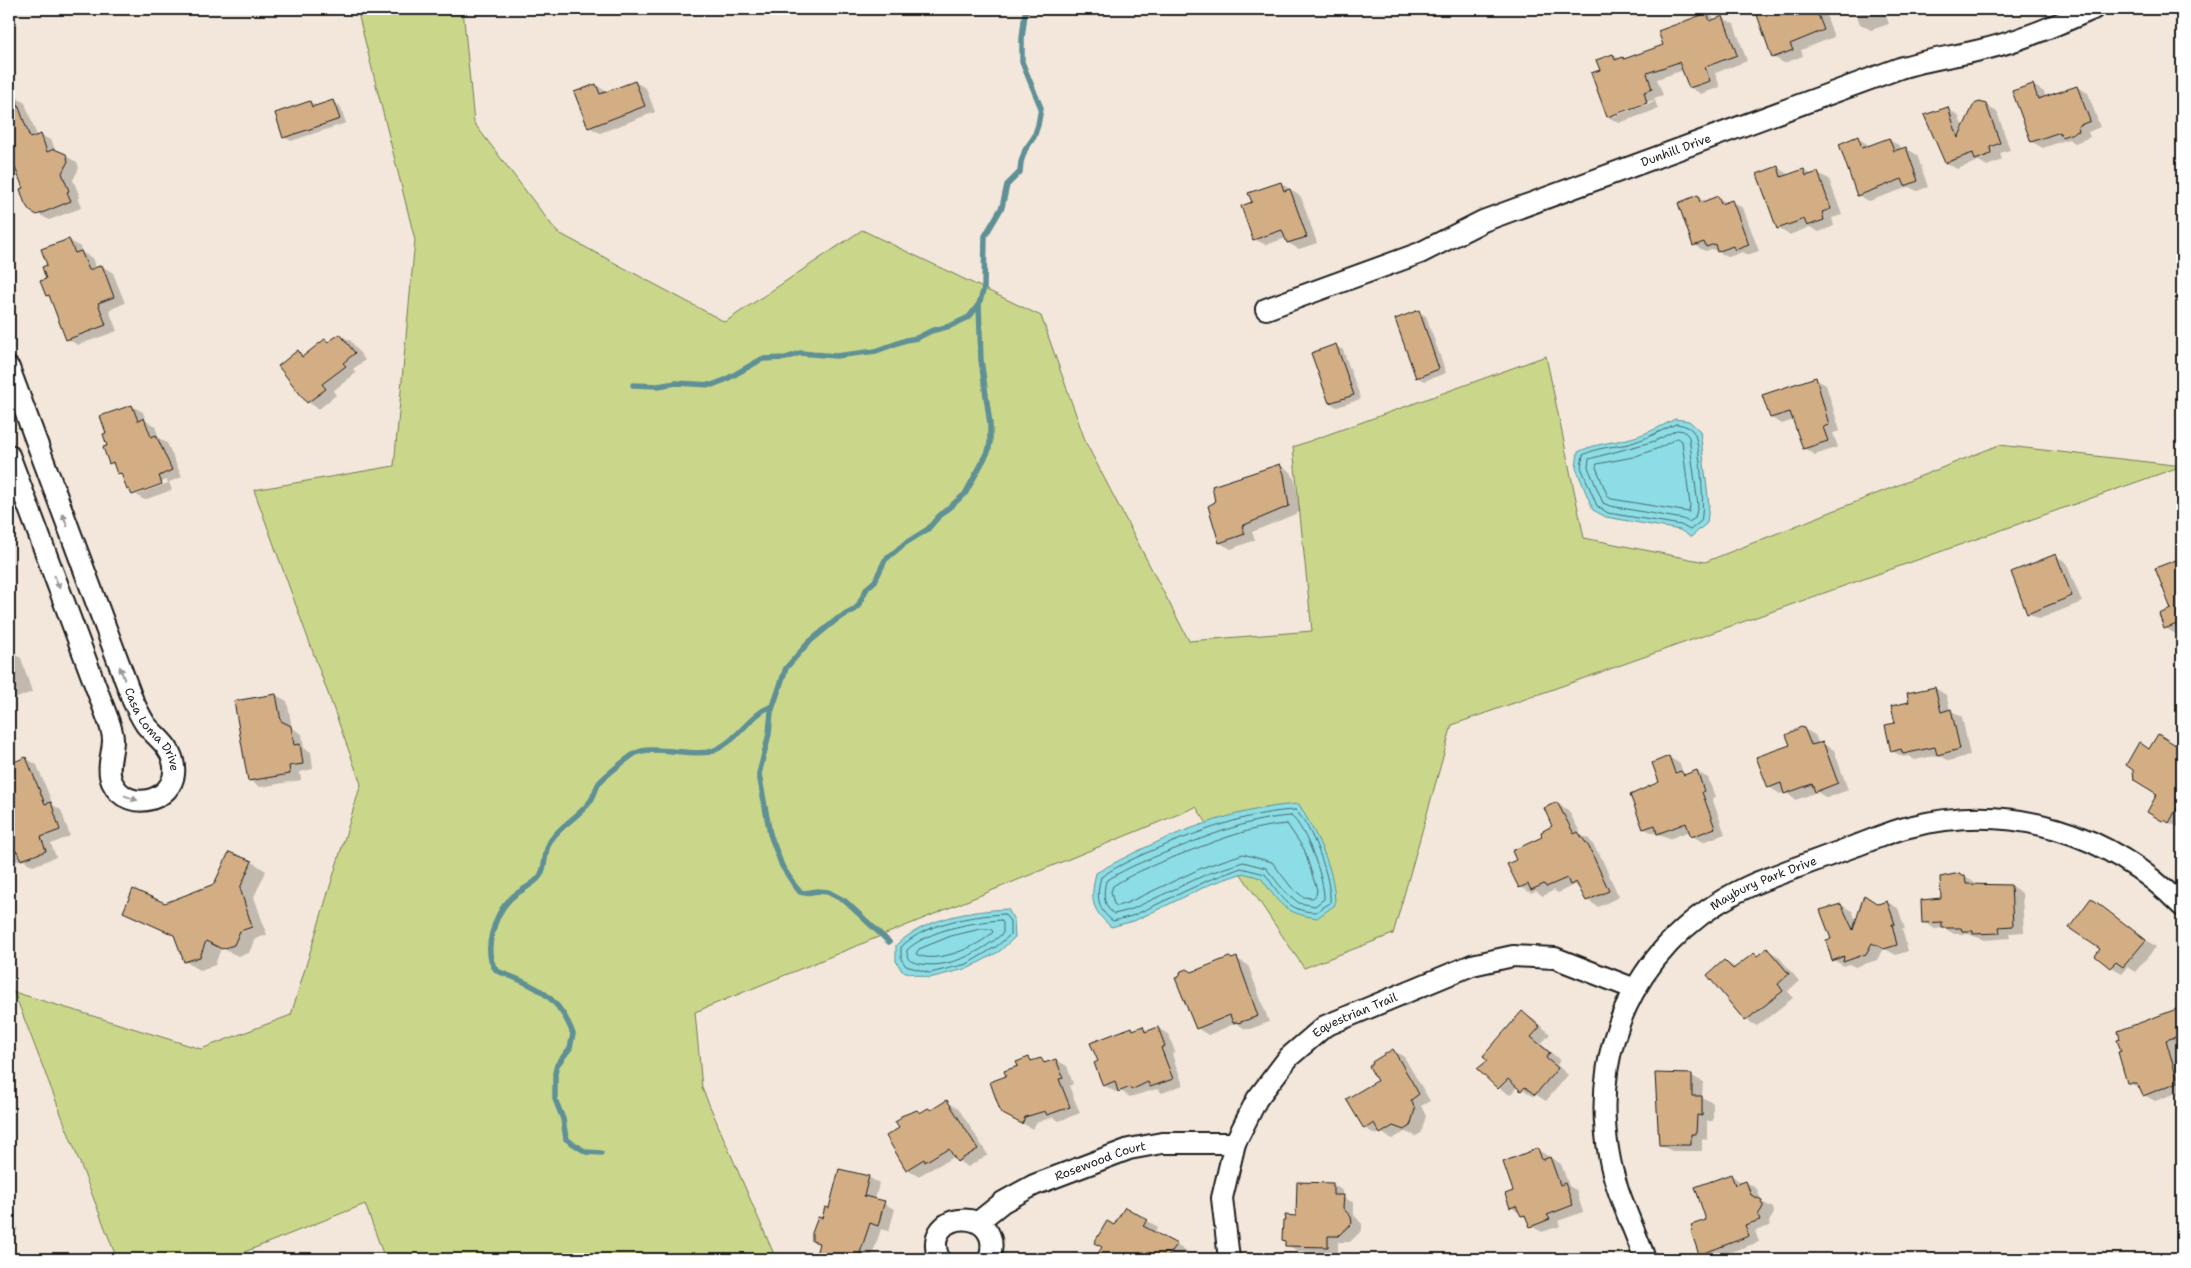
<svg xmlns="http://www.w3.org/2000/svg" width="2191" height="1268" font-family="'Shantell Sans',sans-serif">
<style>
.green{fill:#cad78b;stroke:#737a54}
.water{fill:#8cdde5;stroke:#5f9095}
.shadow{fill:#0003;fill-rule:evenodd}
.lines{fill:none;stroke-linecap:round;stroke-linejoin:round}
.shore{stroke:#49696c;stroke-width:1}
.stream{stroke:#5f9095;stroke-width:5.5}
.building{fill:#d3ae85;stroke:#1c1c1c}
.street-casing{stroke:#1c1c1c;stroke-width:24}
.street{stroke:#fff;stroke-width:20}
.oneway{fill:#999}
.labels{text-anchor:middle;dominant-baseline:central;stroke-width:4;stroke-linejoin:round;paint-order:stroke}
.street-label{font-size:12px;fill:#1c1c1c;stroke:#fff}
</style>
<rect width="100%" height="100%" fill="#f2e7da"/>
<filter id="ink" filterUnits="userSpaceOnUse"><feTurbulence type="fractalNoise" baseFrequency=".02" numOctaves="2"/><feDisplacementMap in="SourceGraphic" scale="10" xChannelSelector="R" yChannelSelector="G"/><feConvolveMatrix kernelMatrix="1 2 1 2 8 2 1 2 1" color-interpolation-filters="sRGB"/></filter>
<g filter="url(#ink)">
<polygon class="green" points="357,9 463,9 474,123 557,232 725,322 862,230 1041,316 1086,443 1189,641 1312,631 1293,447 1546,356 1584,538 1705,562 1999,445 2182,466 1452,725 1393,934 1304,968 1196,807 695,1012 702,1088 776,1259 385,1259 365,1204 227,1259 117,1259 14,992 201,1049 291,1015 361,784 254,490 394,466 415,240"/>
<g class="water">
<path d="M1675,419l14,2 11,10 9,74 -2,18 -16,14 -11,-7 -74,-13 -13,-7 -17,-42 2,-16c16,-8 32,-9 49,-13 17,-4 33,-12 48,-20z"/>
<path d="M1299,804c18,32 36,64 36,101l-18,13c-34,-5 -37,-14 -56,-40l-18,-5 -32,11 -77,37 -23,6c-20,-18 -21,-28 -15,-54 60,-34 134,-65 203,-69z"/>
<path d="M1008,909l6,11 1,17 -15,14 -31,17 -40,10 -27,-7 -6,-10v-16c30,-27 73,-34 112,-36z"/>
</g>
<g class="shadow">
<polygon points="1756,9 1824,9 1834,37 1801,50 1803,56 1784,63 1773,57"/>
<polygon points="1855,9 1904,9 1886,16 1889,24 1871,30 1860,24"/>
<path d="M1707,14l10,6 6,-2 11,6 13,37 -32,12 5,14 -19,7 -11,-7 -6,-17 -27,9 6,16 -9,3 4,11 -39,14 -11,-6 -6,-46 11,-16 7,4 6,1 38,-14zM1653,100l1,2 -40,14v-2z"/>
<polygon points="635,82 646,88 655,112 600,133 589,127 596,85 607,92"/>
<polygon points="2033,85 2044,92 2046,98 2077,87 2088,93 2100,127 2088,132 2090,137 2075,143 2068,139 2043,148 2032,142"/>
<polygon points="14,96 25,103 37,136 41,135 52,141 55,151 77,162 79,168 73,180 80,197 78,198 81,208 49,220 31,210 9,145 9,98"/>
<polygon points="310,102 318,107 333,102 340,106 346,123 291,141 284,137"/>
<polygon points="1985,105 1997,112 2010,150 2000,153 2002,160 1987,166 1979,161 1957,169 1946,163 1947,109 1958,115 1964,130"/>
<polygon points="1858,138 1870,146 1889,140 1900,146 1902,150 1906,148 1917,155 1928,187 1917,191 1909,187 1869,201 1858,195"/>
<polygon points="1778,168 1789,175 1804,170 1812,175 1818,173 1829,179 1842,215 1832,218 1834,226 1819,232 1810,227 1789,235 1778,228"/>
<polygon points="1281,183 1301,197 1317,243 1299,249 1288,243 1286,238 1266,245 1254,239 1253,203"/>
<polygon points="1697,197 1706,202 1718,198 1728,203 1732,202 1743,208 1759,251 1747,255 1742,252 1729,257 1712,249 1705,251 1694,245"/>
<polygon points="69,240 80,247 83,253 92,258 96,268 102,266 113,273 125,303 109,310 117,331 78,345 67,339 51,298 47,295 49,266"/>
<polygon points="1419,312 1426,316 1446,373 1424,381 1417,377"/>
<polygon points="340,335 351,341 365,360 353,369 356,373 333,391 336,395 319,409 308,402 298,352 305,356 325,340 330,343"/>
<polygon points="1336,346 1343,350 1361,399 1337,407 1330,403"/>
<polygon points="1815,379 1826,385 1840,431 1833,433 1838,447 1815,455 1804,448 1794,420 1782,424 1771,418 1764,396"/>
<path d="M132,406l11,6 3,9 9,5 4,12 8,5 15,34 -13,5 3,8 -28,10 -16,-11 -5,-13 -5,-3 -2,-7 -6,-3 -2,-30zM167,480l1,3 -32,12v-3z"/>
<polygon points="1280,465 1291,472 1295,481 1300,512 1252,532 1255,540 1231,549 1220,543 1209,506"/>
<polygon points="2056,556 2066,562 2082,602 2039,619 2028,613"/>
<polygon points="2176,562 2182,565 2182,632 2176,634 2165,628 2173,610"/>
<polygon points="9,638 14,654 21,658 32,692 9,701"/>
<polygon points="1935,688 1946,695 1950,710 1962,717 1970,755 1949,761 1938,755 1915,760 1908,756 1903,757 1892,751 1896,723 1911,703"/>
<polygon points="276,695 287,701 292,728 302,734 304,748 311,752 313,769 300,772 301,780 260,787 249,780"/>
<polygon points="1804,729 1815,735 1819,745 1823,744 1834,750 1848,790 1827,798 1817,792 1796,800 1785,792 1780,794 1769,787 1792,746"/>
<polygon points="2178,738 2182,740 2182,825 2180,828 2163,820 2150,750 2174,745"/>
<polygon points="1669,757 1680,764 1683,773 1687,775 1697,772 1708,778 1715,797 1712,798 1725,834 1703,842 1692,836 1690,831 1669,839 1644,829 1632,795 1661,783"/>
<polygon points="26,758 37,765 53,805 61,810 70,836 51,844 56,857 33,866 22,859 9,864 9,765"/>
<polygon points="1557,803 1568,810 1582,836 1589,839 1600,855 1619,897 1598,907 1587,900 1582,890 1574,885 1558,893 1554,890 1543,896 1536,891 1531,893 1520,887 1518,860 1544,838 1553,827"/>
<polygon points="229,854 252,862 266,871 254,897 267,935 255,939 249,953 238,956 221,948 215,965 200,970 185,961 176,936 124,911 165,905 215,885"/>
<polygon points="1947,876 1965,876 1976,883 1976,886 2011,886 2022,893 2024,932 2009,933 2010,938 1985,940 1968,934 1954,934 1944,928 1935,929 1924,922 1942,899"/>
<polygon points="2091,899 2156,947 2135,972 2127,967 2122,973 2111,967 2101,949"/>
<polygon points="1887,902 1898,908 1905,929 1902,929 1908,951 1896,955 1883,948 1877,960 1855,967 1849,964 1844,966 1833,960 1832,940 1841,905 1852,911 1857,922 1879,905"/>
<polygon points="1767,950 1778,956 1799,981 1788,991 1793,998 1757,1026 1746,1020 1725,961 1736,968 1755,954 1759,957"/>
<polygon points="1237,959 1248,965 1269,1022 1250,1029 1245,1029 1236,1023 1208,1035 1197,1028 1192,973"/>
<polygon points="2180,1009 2182,1011 2182,1044 2176,1046 2182,1067 2182,1091 2155,1101 2144,1095 2141,1089 2128,1082"/>
<polygon points="1522,1013 1533,1019 1550,1034 1541,1044 1560,1060 1557,1065 1568,1075 1546,1101 1535,1094 1533,1096 1518,1086 1510,1095 1499,1088 1479,1070 1489,1061"/>
<polygon points="1132,1028 1136,1031 1143,1028 1149,1031 1158,1028 1169,1035 1175,1052 1172,1054 1183,1085 1162,1093 1157,1089 1130,1097 1119,1090 1115,1092 1104,1085 1099,1062"/>
<polygon points="1393,1050 1404,1057 1430,1101 1421,1106 1426,1116 1421,1133 1416,1136 1405,1132 1392,1139 1380,1132 1376,1135 1365,1128 1378,1081"/>
<polygon points="1029,1058 1035,1062 1041,1060 1047,1063 1056,1060 1067,1066 1073,1084 1069,1086 1080,1113 1059,1121 1053,1117 1036,1123 1033,1129 1014,1119 1007,1077"/>
<polygon points="1692,1076 1703,1082 1702,1097 1713,1103 1713,1121 1707,1121 1707,1140 1702,1139 1702,1151 1672,1151 1661,1145"/>
<polygon points="947,1102 958,1108 988,1155 968,1167 954,1157 918,1176 907,1169 901,1129 917,1111 921,1113 932,1111"/>
<polygon points="1538,1150 1561,1164 1569,1186 1576,1190 1583,1212 1558,1221 1560,1226 1542,1232 1531,1226 1527,1219 1511,1207 1515,1191"/>
<polygon points="1731,1175 1742,1183 1746,1182 1757,1189 1762,1202 1773,1208 1774,1213 1769,1222 1770,1226 1755,1231 1759,1242 1710,1259 1700,1254 1708,1221"/>
<polygon points="868,1177 879,1183 875,1200 895,1209 889,1231 881,1229 871,1259 817,1258 820,1244 813,1240 830,1210"/>
<polygon points="1332,1184 1343,1191 1343,1197 1354,1203 1354,1215 1362,1224 1362,1230 1350,1242 1338,1242 1338,1253 1298,1251 1287,1245 1298,1217"/>
<polygon points="9,1205 18,1229 9,1232"/>
<polygon points="1125,1208 1158,1227 1154,1233 1187,1251 1182,1259 1108,1259 1099,1254"/>
</g>
<g class="lines">
<g class="shore">
<path d="M1676,424c8,1 16,3 19,11 5,13 10,73 6,86l-11,9 -9,-5 -73,-12 -11,-7 -16,-39 2,-12c15,-8 30,-8 46,-11 17,-5 31,-13 47,-20z"/>
<polygon points="1677,430 1684,431 1689,437 1698,505 1695,518 1689,522 1683,519 1610,506 1603,503 1588,467 1589,459 1655,441"/>
<polygon points="1678,438 1682,441 1690,505 1689,512 1612,499 1608,497 1596,467 1597,464 1633,457 1659,448"/>
<path d="M1295,810c17,15 37,70 35,93l-14,9c-29,0 -36,-18 -51,-38l-24,-6 -32,12 -77,36 -19,5c-16,-11 -17,-26 -12,-44 22,-15 47,-25 72,-35 40,-15 79,-30 122,-32z"/>
<path d="M1291,816c15,11 34,65 33,83l-9,7 -16,-3 -14,-11 -19,-24 -23,-6 -36,12 -77,36 -16,4c-11,-8 -11,-20 -8,-33 23,-15 48,-24 74,-34 36,-14 73,-29 111,-31z"/>
<path d="M1287,824l17,25 13,41 -1,5 -3,3 -10,-1 -12,-10 -19,-25 -29,-8 -39,13 -77,36 -10,3 -3,-2 -3,-12 2,-6c23,-15 48,-24 74,-34 32,-12 66,-26 100,-28z"/>
<path d="M1004,914l6,7v14l-13,11 -30,18 -37,9 -24,-7 -5,-7v-12c24,-24 70,-31 103,-33z"/>
<path d="M1001,920l2,3v10c-21,19 -57,38 -86,30 -9,-2 -10,-4 -10,-13 21,-20 66,-28 94,-30z"/>
<path d="M981,929h10l2,3c-14,15 -59,33 -77,22l3,-5 32,-13z"/>
</g>
<g class="stream">
<polyline points="633,385 658,386 676,383 712,385 725,380 762,359 786,358 800,353 836,356 876,351 906,340 917,338 931,331 950,326 969,317 979,304 984,288 985,236 1002,207 1007,185 1020,172 1021,162 1025,150 1034,137 1038,125 1041,108 1022,62 1022,38 1025,13 1028,9"/>
<polyline points="889,942 845,901 828,892 818,891 805,893 800,892 795,886 782,866 770,834 759,774 769,734 771,712 786,668 809,642 837,619 854,610 858,606 867,588 875,581 885,560 904,544 928,529 939,516 965,494 988,452 990,443 990,424 981,360 979,304"/>
<path d="M601,1153l-15,-1 -20,-13 -3,-20 -8,-20v-26l2,-8 13,-17 3,-14c-14,-39 -40,-50 -76,-63 -16,-18 -2,-57 13,-72 9,-9 23,-13 30,-23 7,-11 3,-25 11,-36 10,-15 27,-23 38,-37 5,-5 6,-14 10,-20 9,-10 24,-21 35,-29 14,-10 56,2 75,-2 27,-7 39,-37 63,-46"/>
</g>
</g>
<g class="building">
<polygon points="1755,9 1816,9 1824,30 1790,44 1793,50 1772,58"/>
<polygon points="1707,13 1710,21 1723,16 1737,55 1705,67 1710,81 1689,88 1679,62 1647,73 1652,89 1644,92 1647,103 1607,117 1591,73 1600,70 1596,60 1613,54 1615,60 1623,57 1624,59 1663,45 1658,31"/>
<polygon points="635,81 645,106 588,128 574,92 596,84 600,94"/>
<polygon points="2033,84 2038,99 2077,86 2090,121 2078,126 2079,131 2062,137 2060,132 2031,142 2012,91"/>
<polygon points="9,85 11,85 30,138 41,134 47,152 54,149 66,154 68,161 62,173 69,191 67,192 71,201 37,215 30,211 25,204 20,189 23,188 9,152"/>
<polygon points="333,100 340,119 283,138 275,113 310,101 312,107"/>
<polygon points="1980,102 1986,104 2000,143 1990,147 1991,154 1975,160 1973,153 1945,163 1924,115 1948,107 1958,138 1974,104"/>
<polygon points="1858,136 1862,148 1889,138 1894,151 1906,147 1918,181 1905,186 1902,179 1857,196 1839,144"/>
<polygon points="1778,166 1781,177 1804,169 1806,176 1818,172 1831,209 1822,212 1824,220 1807,226 1804,219 1777,229 1757,174"/>
<polygon points="1281,182 1284,191 1290,189 1307,237 1287,243 1282,230 1253,240 1241,206 1252,202 1248,193"/>
<polygon points="1698,195 1700,203 1718,196 1721,204 1732,200 1749,245 1735,250 1733,246 1717,252 1715,244 1706,247 1704,242 1693,246 1678,203"/>
<polygon points="69,239 75,253 81,251 89,270 102,265 114,297 98,303 106,325 66,340 49,295 46,296 40,281 46,279 42,267 47,265 41,249"/>
<polygon points="1419,310 1439,369 1416,378 1395,319"/>
<polygon points="340,334 355,353 343,363 346,366 322,384 326,389 307,403 278,366 298,350 302,357 325,339 328,342"/>
<polygon points="1336,344 1354,395 1329,403 1311,353"/>
<polygon points="1816,377 1829,425 1823,427 1828,441 1803,449 1790,412 1770,418 1762,395"/>
<polygon points="132,405 138,421 144,418 151,437 156,435 172,470 159,476 162,484 132,495 129,489 127,490 121,473 117,474 113,462 109,464 103,447 107,446 103,434 106,433 100,416"/>
<polygon points="1280,464 1284,474 1289,506 1242,526 1245,534 1219,543 1208,506 1215,502 1212,486"/>
<polygon points="2056,554 2072,596 2027,614 2011,572"/>
<polygon points="2176,560 2179,568 2182,566 2181,635 2177,624 2164,629 2159,614 2171,609 2155,568"/>
<polygon points="1935,687 1941,712 1951,709 1960,749 1937,755 1935,747 1903,754 1901,749 1891,752 1885,725 1895,723 1891,706 1909,702 1907,693"/>
<polygon points="276,694 281,721 291,726 294,745 300,744 303,764 289,766 290,774 248,781 234,701"/>
<polygon points="1801,727 1804,728 1811,745 1823,742 1838,783 1815,792 1812,784 1784,794 1781,783 1768,788 1756,757 1790,745 1786,735"/>
<polygon points="2158,734 2182,749 2182,799 2169,823 2164,820 2162,821 2147,812 2157,794 2134,780 2133,770 2126,765 2139,742 2149,749"/>
<polygon points="1669,756 1675,773 1681,771 1684,775 1697,770 1704,791 1702,792 1715,828 1691,837 1686,823 1657,834 1655,825 1643,829 1630,795 1659,782 1652,763"/>
<polygon points="26,757 45,804 51,802 60,830 41,837 46,851 21,860 17,851 9,854 9,764"/>
<polygon points="1557,802 1574,834 1578,832 1589,847 1609,891 1586,901 1576,882 1570,885 1567,878 1546,887 1544,884 1531,890 1528,884 1519,888 1507,864 1516,860 1512,851 1542,837 1541,832 1552,826 1544,808"/>
<polygon points="229,852 252,861 240,888 252,927 240,931 234,945 222,949 206,941 200,957 184,962 174,935 123,912 133,889 165,903 214,884"/>
<polygon points="1960,873 1960,875 1965,875 1966,884 2011,885 2013,926 1999,927 2000,933 1973,934 1973,931 1962,931 1961,928 1942,928 1942,922 1922,923 1921,900 1941,898 1940,877"/>
<polygon points="1864,895 1878,904 1887,901 1895,924 1892,924 1897,945 1884,949 1872,943 1866,954 1843,962 1844,956 1832,961 1826,940 1831,939 1820,910 1841,904 1853,930"/>
<polygon points="2091,898 2146,940 2123,967 2116,962 2110,968 2095,956 2100,949 2069,928"/>
<polygon points="1767,948 1789,974 1778,984 1783,991 1745,1021 1707,975 1724,960 1733,969 1754,953 1757,956"/>
<polygon points="1229,957 1232,959 1237,957 1258,1016 1238,1023 1237,1022 1233,1023 1230,1015 1196,1029 1175,978 1179,977 1181,971 1187,969 1192,972"/>
<polygon points="2182,1007 2182,1035 2166,1040 2178,1082 2143,1096 2137,1083 2127,1083 2118,1052 2121,1051 2117,1040 2120,1039 2118,1031"/>
<polygon points="1522,1011 1540,1027 1531,1037 1550,1053 1546,1058 1558,1068 1535,1095 1525,1087 1521,1091 1508,1079 1498,1089 1477,1069 1487,1061 1483,1056"/>
<polygon points="1143,1026 1145,1032 1158,1027 1165,1046 1161,1048 1173,1079 1150,1087 1148,1082 1131,1090 1130,1087 1118,1092 1115,1081 1103,1086 1094,1063 1098,1061 1090,1043 1132,1027 1133,1030"/>
<polygon points="1393,1049 1419,1094 1411,1100 1415,1109 1410,1127 1404,1130 1393,1126 1380,1134 1374,1123 1364,1129 1346,1099 1377,1081 1369,1066 1373,1064 1372,1062"/>
<polygon points="1029,1057 1031,1061 1041,1058 1044,1063 1056,1059 1063,1078 1059,1079 1070,1107 1047,1115 1045,1111 1025,1117 1022,1124 1001,1113 990,1082 1006,1076 1004,1071 1018,1066 1016,1062"/>
<polygon points="1655,1073 1692,1074 1692,1096 1702,1096 1702,1116 1697,1115 1696,1134 1691,1134 1691,1145 1659,1145"/>
<polygon points="947,1100 978,1149 957,1162 949,1149 944,1152 943,1151 925,1162 924,1159 906,1170 886,1136 899,1128 895,1122 900,1119 901,1116 917,1110 920,1113 928,1108 931,1110"/>
<polygon points="1538,1148 1542,1160 1550,1157 1560,1185 1565,1183 1573,1205 1547,1215 1550,1219 1530,1227 1525,1215 1521,1216 1516,1206 1510,1208 1505,1194 1513,1191 1503,1162"/>
<polygon points="839,1169 869,1176 864,1196 885,1201 883,1207 878,1226 870,1223 858,1259 815,1259 819,1243 812,1241 812,1233 818,1217 822,1218 825,1207 829,1208"/>
<polygon points="1731,1174 1735,1185 1746,1181 1751,1195 1762,1200 1763,1207 1758,1215 1760,1220 1745,1225 1749,1236 1699,1255 1691,1231 1693,1230 1691,1225 1706,1220 1695,1187"/>
<polygon points="1297,1182 1333,1183 1333,1195 1344,1195 1343,1208 1351,1217 1352,1223 1338,1236 1328,1236 1328,1247 1285,1246 1285,1241 1282,1240 1283,1221 1286,1221 1285,1215 1296,1216"/>
<polygon points="1125,1207 1148,1220 1143,1226 1177,1244 1167,1259 1105,1259 1097,1255 1102,1247 1094,1243 1107,1221 1114,1225"/>
</g>
<g class="lines">
<g class="street-casing">
<g id="street">
<path id="s1" d="M1266,309l154,-56 63,-32 417,-153c25,-8 50,-11 76,-17 40,-8 80,-26 117,-42"/>
<path id="s2" d="M9,368l124,333c4,8 8,17 13,24 9,11 24,21 27,36 10,38 -45,56 -61,21 -6,-14 1,-29 1,-42 0,-9 -4,-18 -7,-26l-97,-259"/>
<path id="s3" d="M978,1222l25,-20 31,-17 95,-36 33,-6h73"/>
<path d="M939,1259c-20,-52 68,-53 50,0"/>
<path id="s4" d="M1229,1259l-7,-61 13,-55 22,-44 32,-42 36,-31 147,-61 41,-9 42,2 80,31"/>
<path id="s5" d="M1645,1259c-12,-34 -30,-68 -36,-104 -22,-118 38,-225 147,-272 33,-13 66,-25 99,-37 18,-6 36,-15 54,-19 102,-26 200,5 273,79"/>
</g>
</g>
<use href="#street" class="street"/>
</g>
<defs><path id="oneway-solid" d="M-6-.8H1V-3.2L6.5 0L1 3.2V.8H-6Z" transform="scale(1.25)"/></defs>
<g class="oneway">
<use href="#oneway-solid" transform="translate(65 520) rotate(-110)"/>
<use href="#oneway-solid" transform="translate(57 582) rotate(69)"/>
<use href="#oneway-solid" transform="translate(122 673) rotate(-110)"/>
<use href="#oneway-solid" transform="translate(131 798) rotate(20)"/>
</g>
</g>
<g class="labels">
<g class="street-label">
<text stroke="none"><textPath href="#s1" startOffset="440">Dunhill Drive</textPath></text>
<text stroke="none"><textPath href="#s2" startOffset="390">Casa Loma Drive</textPath></text>
<text stroke="none"><textPath href="#s5" startOffset="452">Maybury Park Drive</textPath></text>
<text stroke="none"><textPath href="#s4" startOffset="299">Equestrian Trail</textPath></text>
<text stroke="none"><textPath href="#s3" startOffset="138">Rosewood Court</textPath></text>
</g>
</g>
<rect width="2191" height="1268" fill="none" stroke="#fff" stroke-width="30"/>
<rect x="15" y="15" width="2161" height="1238" fill="none" stroke="#1c1c1c" stroke-width="2" filter="url(#ink)"/>
</svg>
